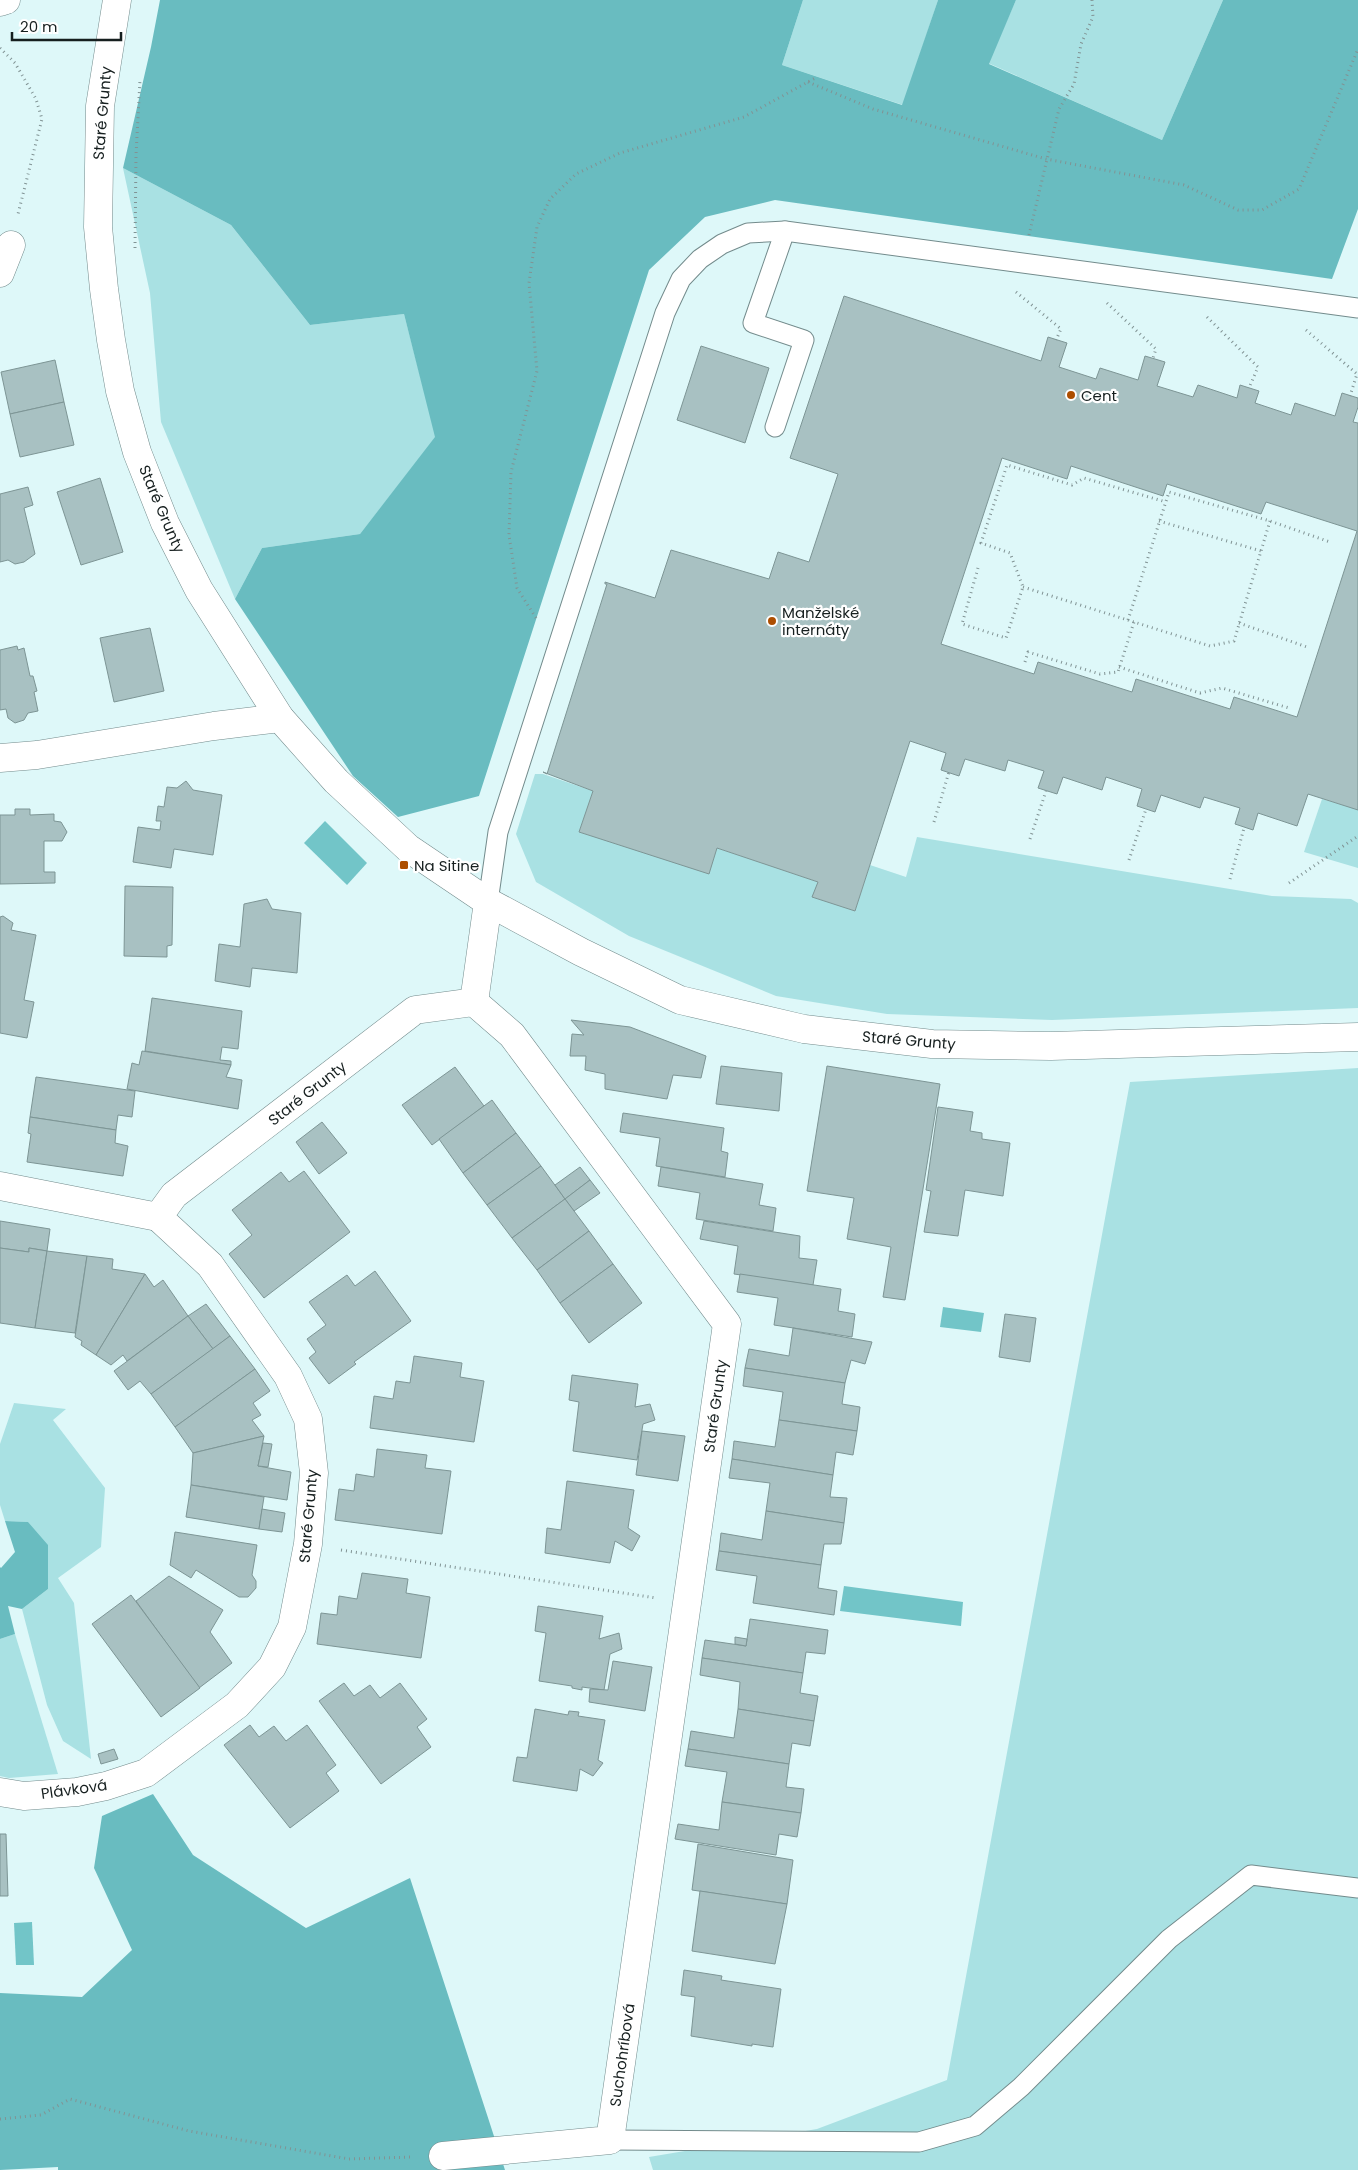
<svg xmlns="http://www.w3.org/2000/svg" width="1358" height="2170" font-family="Poppins,sans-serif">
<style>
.green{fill:#a9e1e3}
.forest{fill:#69bcc0}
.water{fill:#72c5c8}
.building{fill:#a8c1c2;stroke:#7d9595;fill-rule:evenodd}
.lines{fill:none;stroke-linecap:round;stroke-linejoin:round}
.service-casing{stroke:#738b8c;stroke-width:21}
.minor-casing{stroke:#738b8c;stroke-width:29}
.path{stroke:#819394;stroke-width:3;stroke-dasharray:1 4;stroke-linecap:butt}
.service{stroke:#fff;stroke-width:19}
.minor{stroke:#fff;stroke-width:28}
.poi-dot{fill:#ad4e00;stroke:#fff;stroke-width:2}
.labels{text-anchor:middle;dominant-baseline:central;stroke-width:4.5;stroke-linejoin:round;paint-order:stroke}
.street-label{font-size:15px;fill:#161f1f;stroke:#fff}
.poi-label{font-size:15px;fill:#161f1f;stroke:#fff;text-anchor:start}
</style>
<rect width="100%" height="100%" fill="#def8f9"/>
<g class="green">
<polygon points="803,0 938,0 903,105 782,65"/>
<polygon points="1016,0 1223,0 1162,140 988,63"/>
<polygon points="123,168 231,225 310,325 404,314 436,437 360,534 262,548 235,599 161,422 150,293"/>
<polygon points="535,774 543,774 593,791 579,832 709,873 717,848 818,882 813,897 855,911 870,865 906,877 917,837 1272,896 1351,899 1358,903 1358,1008 1052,1020 887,1014 776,996 629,936 536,882 516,834"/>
<polygon points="1322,799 1358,809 1358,868 1304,852"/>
<polygon points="1358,1068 1358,2170 653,2170 649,2157 817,2129 947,2080 1130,1082"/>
<polygon points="14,1403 66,1409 53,1420 105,1488 101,1547 58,1578 74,1603 91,1759 63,1741 47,1705 22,1609 48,1589 28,1522 5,1521 0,1505 0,1444"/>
<polygon points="15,1634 58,1774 9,1778 0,1776 0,1639"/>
</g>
<g class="forest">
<polygon points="160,0 803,0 782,65 902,105 938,0 1016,0 989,64 1162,140 1223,0 1358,0 1358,209 1332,279 775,200 705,217 649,270 479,796 398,817 353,776 235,599 262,548 360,534 435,437 404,314 310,325 231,225 123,168 151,47"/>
<polygon points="5,1521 28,1522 48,1545 48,1589 22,1609 8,1606 15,1634 0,1639 0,1567 1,1568 15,1552"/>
<polygon points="153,1794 193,1855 306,1928 410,1878 505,2170 58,2170 58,2167 0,2170 0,1993 82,1997 132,1950 94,1868 102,1816"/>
</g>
<g class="water">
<polygon points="325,821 367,863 347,885 304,843"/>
<polygon points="943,1307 984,1313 981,1332 940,1327"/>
<polygon points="844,1586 963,1602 961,1626 840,1611"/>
<polygon points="32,1922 34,1965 16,1965 14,1923"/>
</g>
<g class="building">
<path d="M844,296l197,65 7,-24 19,6 -8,24 37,12 4,-11 38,12 7,-24 20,6 -8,24 36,11 5,-12 39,13 3,-13 19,6 -4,12 36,12 4,-12 40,13 7,-23 16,5v9l-5,15 5,1v387l-50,-16 -11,32 -39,-13 -5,17 -18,-6 5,-16 -36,-11 -4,11 -39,-13 -6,17 -18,-6 5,-17 -36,-12 -4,13 -39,-13 -6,17 -19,-6 6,-17 -36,-11 -3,11 -40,-12 -6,17 -18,-6 5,-17 -36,-12 -55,170 -43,-14 6,-15 -101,-34 -8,26 -130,-42 14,-41 -50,-19 4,2 60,-190h-2v-2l50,16 16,-48 98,29 9,-27 31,10 29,-88 -48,-16zM1002,458l65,21 4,-13 92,30 4,-12 94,30 5,-12 91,29 -60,186 -63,-20 -4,12 -94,-30 -4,13 -94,-30 -4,12 -93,-30z"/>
<polygon points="701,346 769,368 745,443 677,420"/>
<polygon points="55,360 64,402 10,414 1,372"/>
<polygon points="64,402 74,445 20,457 10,414"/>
<polygon points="100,478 123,552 81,565 57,492"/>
<polygon points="28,487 33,505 24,508 35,554 24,562 15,564 8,560 0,562 0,494"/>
<polygon points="150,628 164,691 114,702 100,638"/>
<polygon points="17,646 18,650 24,648 30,676 33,676 37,691 34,692 38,711 28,713 24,720 15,723 8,718 6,709 0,710 0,650"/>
<polygon points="186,781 193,790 222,795 213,855 174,849 171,868 133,862 138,827 160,830 161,821 156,821 158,806 164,807 167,787 177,788"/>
<polygon points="15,809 30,809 30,815 54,814 54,821 61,822 67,832 62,841 44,841 44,872 55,872 55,883 0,884 0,815 15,815"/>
<polygon points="125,886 173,887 172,945 167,946 167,957 124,956"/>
<polygon points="267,899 272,909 301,913 297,973 252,968 250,987 215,981 219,944 240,947 244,904"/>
<polygon points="3,916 13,923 11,930 36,935 24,1000 34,1002 27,1038 0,1033 0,917"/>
<polygon points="152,998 242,1011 238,1049 222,1047 220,1060 231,1061 231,1065 145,1051"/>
<polygon points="571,1020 630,1027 706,1056 701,1078 673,1075 667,1099 605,1089 605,1074 585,1070 586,1056 570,1056 572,1034 584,1035"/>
<polygon points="142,1051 231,1065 226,1077 242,1080 238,1109 127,1089 132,1063 139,1065"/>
<polygon points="721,1066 782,1073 779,1111 716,1104"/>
<polygon points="827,1066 940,1084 905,1300 883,1297 891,1247 847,1239 854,1198 807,1191"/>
<polygon points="455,1067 484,1106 432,1145 402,1105"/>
<polygon points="36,1077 135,1091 132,1117 118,1115 116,1130 30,1117"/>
<polygon points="492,1100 516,1133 463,1173 439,1139"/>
<polygon points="938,1107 973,1112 970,1131 982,1133 982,1139 1010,1143 1003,1196 965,1190 958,1236 924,1232 931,1191 926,1190"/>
<polygon points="623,1113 724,1128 721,1151 728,1153 725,1177 656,1166 660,1138 620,1132"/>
<polygon points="30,1117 116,1130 115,1143 128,1146 123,1176 27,1162 31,1134 28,1133"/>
<polygon points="322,1122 347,1153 319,1174 296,1142"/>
<polygon points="516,1133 541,1166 487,1205 463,1173"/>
<polygon points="541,1166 565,1199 512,1238 487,1205"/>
<polygon points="580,1167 590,1180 565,1199 555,1185"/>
<polygon points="661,1167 763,1184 759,1205 776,1208 773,1231 696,1219 700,1193 658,1186"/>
<polygon points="304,1171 350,1232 264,1298 229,1254 252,1235 232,1210 281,1172 289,1182"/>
<polygon points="590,1180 600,1193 574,1211 565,1199"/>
<polygon points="565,1199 589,1231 537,1270 512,1238"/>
<polygon points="0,1221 50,1229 47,1251 29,1248 29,1252 0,1248"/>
<polygon points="704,1221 800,1236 799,1258 817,1260 813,1285 734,1274 738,1246 700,1239"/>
<polygon points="589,1231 613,1264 560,1303 537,1270"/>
<polygon points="0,1248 29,1252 29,1248 47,1251 35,1328 0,1323"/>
<polygon points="47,1251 87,1256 75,1333 35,1328"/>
<polygon points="87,1256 113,1259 112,1269 145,1274 96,1355 81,1345 82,1341 75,1337"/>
<polygon points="613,1264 642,1303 589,1343 560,1303"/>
<polygon points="375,1271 411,1321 354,1362 356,1364 329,1384 309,1358 316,1352 307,1339 326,1325 309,1302 347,1275 355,1286"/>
<polygon points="145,1274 154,1287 163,1280 188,1316 127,1361 123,1355 111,1365 96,1355"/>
<polygon points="740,1274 841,1289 838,1311 855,1314 852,1337 774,1325 778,1298 737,1292"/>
<polygon points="206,1304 230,1336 213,1349 188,1316"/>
<polygon points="1005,1314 1036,1318 1030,1362 999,1357"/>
<polygon points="188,1316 213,1349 151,1394 140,1381 128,1390 114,1371"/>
<polygon points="793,1328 872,1342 865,1364 851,1360 845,1383 745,1368 749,1349 789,1356"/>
<polygon points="230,1336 255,1369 175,1427 151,1394"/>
<polygon points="414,1356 462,1363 460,1377 484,1381 474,1442 370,1428 374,1396 393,1399 396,1381 410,1383"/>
<polygon points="745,1368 845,1383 842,1404 860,1407 857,1431 779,1420 783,1392 743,1386"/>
<polygon points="255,1369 270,1391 253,1403 261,1415 252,1420 264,1436 193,1453 175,1427"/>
<polygon points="572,1375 638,1384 635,1407 650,1404 655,1420 643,1424 637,1460 573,1451 579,1402 569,1400"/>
<polygon points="779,1420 857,1431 853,1455 836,1452 833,1475 732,1459 734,1441 775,1447"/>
<polygon points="642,1431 685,1436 678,1481 636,1475"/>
<polygon points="264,1436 258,1466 291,1472 287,1500 191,1485 193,1453"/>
<polygon points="263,1443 272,1444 268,1467 258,1466"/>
<polygon points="377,1449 427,1455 425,1468 451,1471 442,1534 335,1520 339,1489 354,1491 356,1474 374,1477"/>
<polygon points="732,1459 833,1475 830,1497 847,1498 844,1523 766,1511 770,1483 729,1478"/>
<polygon points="567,1481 634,1490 628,1528 640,1536 632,1551 615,1541 610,1563 545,1553 547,1528 561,1530"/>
<polygon points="191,1485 264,1497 259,1529 186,1517"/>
<polygon points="262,1509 285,1513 282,1532 259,1529"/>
<polygon points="766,1511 844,1523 841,1544 824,1544 821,1565 719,1551 721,1533 762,1540"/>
<polygon points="175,1532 257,1545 252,1575 256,1581 256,1588 248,1597 239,1597 196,1570 191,1578 170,1565"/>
<polygon points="719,1551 821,1565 818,1588 837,1591 834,1615 753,1603 757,1576 716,1570"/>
<polygon points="362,1573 408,1579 406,1593 430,1597 421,1658 317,1644 321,1613 337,1615 339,1596 357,1599"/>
<polygon points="169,1576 223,1610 210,1632 232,1663 199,1688 136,1601"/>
<polygon points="131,1595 200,1688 161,1717 92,1624"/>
<polygon points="538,1606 603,1616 599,1639 619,1633 622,1649 610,1654 604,1690 582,1687 582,1690 572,1688 572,1686 539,1681 546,1633 535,1631"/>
<polygon points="750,1619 828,1630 825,1654 806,1652 803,1673 702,1658 705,1640 746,1646"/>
<polygon points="735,1637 747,1639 746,1646 735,1644"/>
<polygon points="702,1658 803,1673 800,1693 818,1696 814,1721 738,1709 740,1682 700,1675"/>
<polygon points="613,1661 652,1667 645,1711 589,1702 590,1689 608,1690"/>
<polygon points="344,1683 354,1696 370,1685 380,1698 400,1683 427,1719 417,1727 431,1747 381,1784 319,1701"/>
<polygon points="535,1709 568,1715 569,1711 579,1712 578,1716 605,1720 598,1760 603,1763 593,1776 580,1769 577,1791 513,1781 517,1757 527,1758"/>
<polygon points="738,1709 814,1721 810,1746 792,1743 789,1764 688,1749 691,1731 734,1738"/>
<polygon points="250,1725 259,1737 274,1726 286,1741 307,1725 336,1765 326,1773 339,1791 290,1828 224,1745"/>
<polygon points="114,1749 118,1759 101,1764 98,1754"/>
<polygon points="688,1749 789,1764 786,1787 804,1789 801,1813 722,1802 727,1772 685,1766"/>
<polygon points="722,1802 801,1813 797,1837 779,1834 776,1855 675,1839 678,1824 719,1830"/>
<polygon points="0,1834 6,1834 8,1896 0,1896"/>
<polygon points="698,1844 793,1860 787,1904 692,1890"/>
<polygon points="700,1891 787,1904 775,1964 692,1951"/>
<polygon points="684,1970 722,1976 721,1980 781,1989 773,2047 752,2044 752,2046 691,2036 695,1997 681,1995"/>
</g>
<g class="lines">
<g class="service-casing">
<g id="service">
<polyline points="775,427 804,340 753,323 785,231"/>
<polyline points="488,902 498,832 665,313 681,279 700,259 722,244 748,233 785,231 1358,308"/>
<polyline points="610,2140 919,2142 975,2126 1021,2087 1169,1939 1251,1875 1358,1888"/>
</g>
</g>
<g class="minor-casing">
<g id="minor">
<polyline points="117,0 100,106 98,227 104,289 111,340 120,391 137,452 165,523 199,590 280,718 336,781 408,848 488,902 581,952 680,1000 804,1029 932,1044 1051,1046 1358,1037"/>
<polyline points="0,2 6,0"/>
<polyline points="0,273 11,245"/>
<polyline points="0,758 37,755 214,726 280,718"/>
<polyline points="0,1186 158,1217"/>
<polyline points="0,1792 24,1796 77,1792 106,1786 146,1773 237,1705 272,1667 292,1627 308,1544 314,1473 308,1419 288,1376 210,1265 158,1217 174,1195 415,1010 474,1002"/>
<polyline points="443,2156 610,2140 727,1324 512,1035 474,1002 488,902"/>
</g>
</g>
<g class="path">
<polyline points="0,48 15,63 36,99 42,119 18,214"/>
<polyline points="808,82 873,109 1046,159 1184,185 1238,210 1262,210 1299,189 1358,49"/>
<polyline points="1029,235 1059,109 1074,84 1081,44 1093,17 1092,0"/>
<polyline points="135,248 136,155 140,80"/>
<polyline points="1016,292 1061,329 1056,340"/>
<polyline points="1107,303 1156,349 1153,358"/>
<polyline points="1207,317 1258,367 1249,388"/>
<polyline points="1306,330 1357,374 1350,396"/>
<polyline points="1159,521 1261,551"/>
<polyline points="978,568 962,624 1006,638 1023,587 1010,553 981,543 1007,465 1072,485 1084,478 1166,502"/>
<polyline points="1023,587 1210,646 1234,641 1270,521"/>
<polyline points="536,618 517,588 509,535 511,472 537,371 529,283 537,227 550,199 576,174 620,153 744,117 817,77"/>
<polyline points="1128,620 1169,492 1270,521 1330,542"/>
<polyline points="1239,623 1307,647"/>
<polyline points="1025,662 1028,652 1100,674 1118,672 1134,622"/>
<polyline points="1119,667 1200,693 1222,688 1289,708"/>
<polyline points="934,822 949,772"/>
<polyline points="1030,839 1046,791"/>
<polyline points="1129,860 1146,809"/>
<polyline points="1230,879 1244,828"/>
<polyline points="1289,883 1358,836"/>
<polyline points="341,1550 656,1598"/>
<polyline points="0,2119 41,2115 70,2099 189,2131 349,2159 412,2157"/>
</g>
<use href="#service" class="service"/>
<use href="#minor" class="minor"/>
</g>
<g class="poi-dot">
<circle cx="1071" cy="395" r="5"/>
<circle cx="772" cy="621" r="5"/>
<rect x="399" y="860" width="10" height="10" rx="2.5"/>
</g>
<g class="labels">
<g class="street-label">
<text transform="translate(102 113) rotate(-85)">Staré Grunty</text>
<text transform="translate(162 509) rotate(67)">Staré Grunty</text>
<text transform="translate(909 1040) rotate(5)">Staré Grunty</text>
<text transform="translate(307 1093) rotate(-38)">Staré Grunty</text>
<text transform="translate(715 1406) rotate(-82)">Staré Grunty</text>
<text transform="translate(308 1516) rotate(-85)">Staré Grunty</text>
<text transform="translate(74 1789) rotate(-8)">Plávková</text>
<text transform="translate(622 2055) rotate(-82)">Suchohríbová</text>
</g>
<g class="poi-label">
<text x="1081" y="395">Cent</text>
<text x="782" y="612">Manželské<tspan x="782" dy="17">internáty</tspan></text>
<text x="414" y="865">Na Sitine</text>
</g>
</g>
<path d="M12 32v8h109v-8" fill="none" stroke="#161f1f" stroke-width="2.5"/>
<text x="20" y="32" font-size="15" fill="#161f1f" stroke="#ffffff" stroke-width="4" paint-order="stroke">20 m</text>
</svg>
